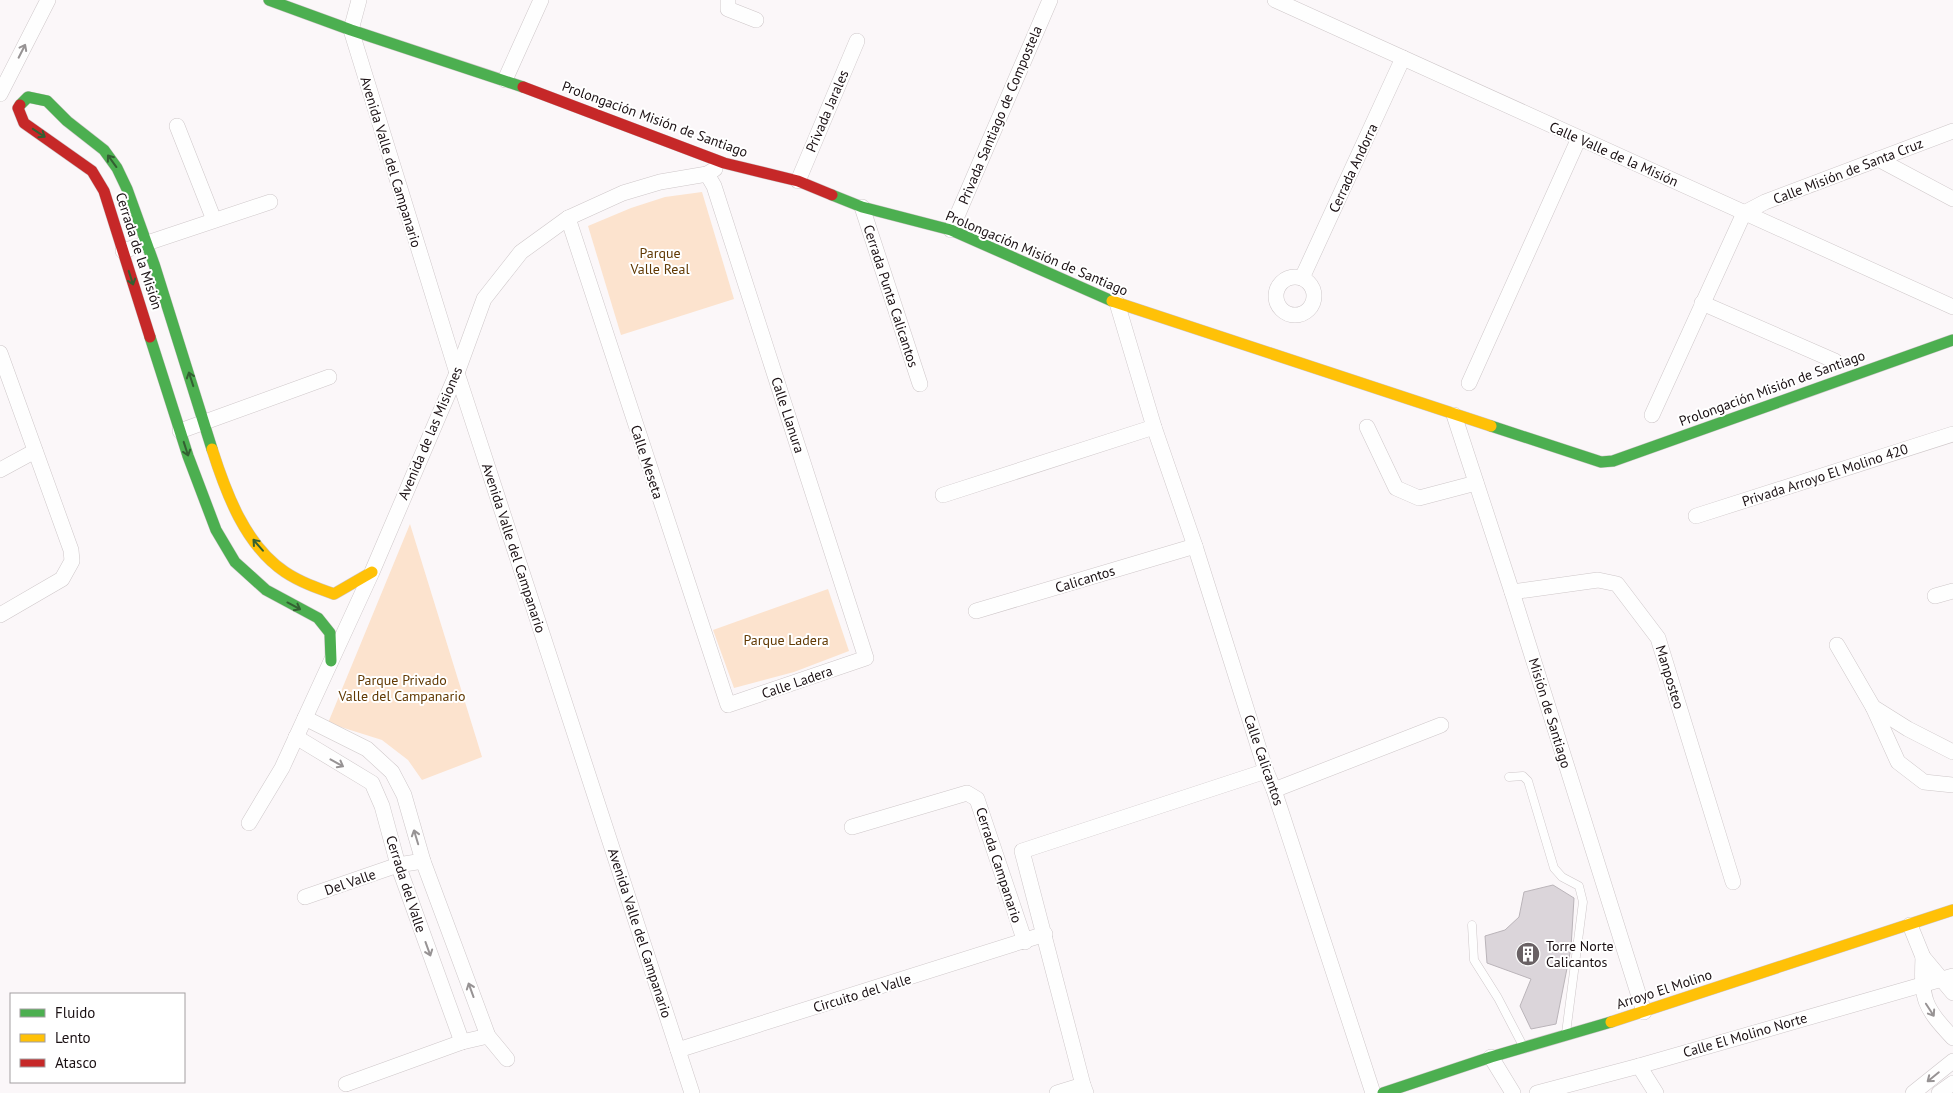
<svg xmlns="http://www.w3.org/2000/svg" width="1953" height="1093" font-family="'PT Sans',sans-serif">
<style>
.green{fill:#fce3ce}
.building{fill:#dbd5da;stroke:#bab4b9}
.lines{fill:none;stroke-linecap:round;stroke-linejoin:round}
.lane-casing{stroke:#cec7c9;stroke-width:9}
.street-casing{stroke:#cec7c9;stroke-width:16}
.fast-casing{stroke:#cec7c9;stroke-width:12}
.slow-casing{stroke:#cec7c9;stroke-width:12}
.jam-casing{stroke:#cec7c9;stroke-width:12}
.lane{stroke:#fefefe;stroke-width:8}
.street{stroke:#fefefe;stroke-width:15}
.fast{stroke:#4caf50;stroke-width:11}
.slow{stroke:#ffc107;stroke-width:11}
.jam{stroke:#c62828;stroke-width:11}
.oneway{stroke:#979394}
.oneway2{stroke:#336032}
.labels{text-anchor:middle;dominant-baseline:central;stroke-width:4;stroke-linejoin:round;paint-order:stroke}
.street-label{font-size:14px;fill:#1a1013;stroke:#fff}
.park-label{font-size:14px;fill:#613903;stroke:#fff}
.poi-label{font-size:14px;fill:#1a1013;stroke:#fff;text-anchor:start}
</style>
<rect width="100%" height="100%" fill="#fbf7f9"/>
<g class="green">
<polygon points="702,192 734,299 621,335 588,226 631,208 665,197"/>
<polygon points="410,524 482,757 422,780 408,760 382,740 328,723"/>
<polygon points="828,589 849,651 794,672 734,688 713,630"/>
</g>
<polygon class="building" points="1553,885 1574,898 1571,948 1556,1024 1531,1029 1520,1006 1531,979 1487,963 1485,936 1505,930 1519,917 1524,892"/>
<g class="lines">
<g class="lane-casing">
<g id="lane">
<polyline points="1509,777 1523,776 1528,781 1554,868 1562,877 1579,886 1583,902 1566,1033"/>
<polyline points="1472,925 1474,960 1498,998 1523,1046"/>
</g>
</g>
<g class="street-casing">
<g id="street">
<polyline points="359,0 351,30 457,373 692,1093"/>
<polyline points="728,0 728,9 756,20"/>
<polyline points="1275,0 1953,307"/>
<polyline points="505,80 541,0"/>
<polyline points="0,94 48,0"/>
<polyline points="177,126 214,220"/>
<polyline points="1878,159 1953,199"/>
<polyline points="798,181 857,41"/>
<polyline points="862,207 920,384"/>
<polyline points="568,218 728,705 866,658 714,186 707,174"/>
<polyline points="951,230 1050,0"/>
<polyline points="123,251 270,202"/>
<circle cx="1295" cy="296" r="19"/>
<polyline points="1302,278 1403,58"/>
<polyline points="1117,303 1154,427 1195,546 1266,771 1274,790 1373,1093"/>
<polyline points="1702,303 1835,361"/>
<polyline points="0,353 71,550 72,561 62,579 0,615"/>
<polyline points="1469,383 1579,138"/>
<polyline points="1454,415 1512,592 1644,1012"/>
<polyline points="1652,415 1744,213 1765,202 1953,131"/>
<polyline points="1367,427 1396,488 1419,498 1476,483"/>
<polyline points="180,431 329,377"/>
<polyline points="0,470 35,451"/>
<polyline points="943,495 1154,427"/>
<polyline points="1696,516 1953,434"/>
<polyline points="1512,592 1598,580 1617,584 1658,638 1733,882"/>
<polyline points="1935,596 1953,591"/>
<polyline points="976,611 1195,546"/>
<polyline points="1837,645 1873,707 1908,729 1953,752"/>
<polyline points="1873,707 1898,762 1924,782 1953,785"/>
<polyline points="305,718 367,749 392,772 404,795 423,861 488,1036 507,1059"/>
<polyline points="296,737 372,783 382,806 398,865 462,1042"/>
<polyline points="1274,790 1441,725"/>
<polyline points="249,823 282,768 372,572 457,373 484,299 521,252 568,218 623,193 660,182 707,174 715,169"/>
<polyline points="852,827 967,793 977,799 1025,942"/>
<polyline points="305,897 398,865 423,861"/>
<polyline points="1910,925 1923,957 1953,993"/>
<path d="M1923,957c-2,43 1,50 30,81"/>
<polyline points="678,1050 1045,934"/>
<polyline points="1491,1057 1513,1093"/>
<polyline points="1639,1066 1656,1093"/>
<polyline points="346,1084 462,1042 488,1036"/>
<polyline points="1057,1093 1083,1085"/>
<polyline points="1086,1093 1083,1085 1022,851 1266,771"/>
<polyline points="1537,1093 1639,1066 1953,976"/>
<polyline points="1913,1093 1953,1061"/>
<polyline points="1939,1093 1953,1083"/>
</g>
</g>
<g class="fast-casing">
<g id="fast">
<polyline points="269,0 351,30 523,87"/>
<polyline points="20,105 28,97 47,101 67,121 104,150 117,168 127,189 154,264 212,449"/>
<polyline points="832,195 862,207 951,230 1112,301"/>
<polyline points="150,337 188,456 216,530 235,562 266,590 318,618 330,633 331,661"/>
<polyline points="1491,426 1601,462 1613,461 1953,340"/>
<polyline points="1383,1093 1491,1057 1611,1022"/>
</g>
</g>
<g class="slow-casing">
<g id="slow">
<polyline points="1112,301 1491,426"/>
<path d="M212,449c14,44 33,96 73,123 15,10 32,16 49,22l38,-22"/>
<polyline points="1611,1022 1953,910"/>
</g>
</g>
<g class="jam-casing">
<g id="jam">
<polyline points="523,87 724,163 798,181 832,195"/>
<polyline points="20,105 18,108 24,123 92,171 104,191 150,337"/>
</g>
</g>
<use href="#lane" class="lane"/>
<use href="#street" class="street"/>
<use href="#fast" class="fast"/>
<use href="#slow" class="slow"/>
<use href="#jam" class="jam"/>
</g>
<defs><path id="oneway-shaft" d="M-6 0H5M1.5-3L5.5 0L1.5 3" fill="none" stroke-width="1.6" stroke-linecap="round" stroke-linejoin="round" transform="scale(1.25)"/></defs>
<g class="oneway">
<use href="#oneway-shaft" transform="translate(22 51) rotate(-63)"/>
<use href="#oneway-shaft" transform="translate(337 763) rotate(29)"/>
<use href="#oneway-shaft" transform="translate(416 837) rotate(-107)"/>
<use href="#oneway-shaft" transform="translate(428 949) rotate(70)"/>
<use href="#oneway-shaft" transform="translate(471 990) rotate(-110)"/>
<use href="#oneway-shaft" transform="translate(1930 1010) rotate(57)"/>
<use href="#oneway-shaft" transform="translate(1933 1077) rotate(141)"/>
</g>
<g class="oneway2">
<use href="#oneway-shaft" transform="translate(39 133) rotate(34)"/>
<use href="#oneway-shaft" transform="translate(112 161) rotate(-126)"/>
<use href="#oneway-shaft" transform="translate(131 278) rotate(72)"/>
<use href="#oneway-shaft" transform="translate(191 379) rotate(-108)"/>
<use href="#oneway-shaft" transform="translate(186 449) rotate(72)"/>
<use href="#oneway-shaft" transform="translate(258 545) rotate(-131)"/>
<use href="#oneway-shaft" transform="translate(294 606) rotate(28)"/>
</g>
<defs>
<g id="building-disc" transform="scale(1.25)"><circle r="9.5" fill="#696164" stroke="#fff"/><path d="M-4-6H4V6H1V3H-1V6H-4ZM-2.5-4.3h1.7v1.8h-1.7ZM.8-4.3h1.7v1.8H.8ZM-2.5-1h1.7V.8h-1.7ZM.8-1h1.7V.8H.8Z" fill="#fff"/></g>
</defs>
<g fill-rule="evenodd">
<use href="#building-disc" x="1528" y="954"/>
</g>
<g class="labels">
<g class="street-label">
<text transform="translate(827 111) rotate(-67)">Privada Jarales</text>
<text transform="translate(1000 115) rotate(-67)">Privada Santiago de Compostela</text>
<text transform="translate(655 119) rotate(20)">Prolongación Misión de Santiago</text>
<text transform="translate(1614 154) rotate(24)">Calle Valle de la Misión</text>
<text transform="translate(391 162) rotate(73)">Avenida Valle del Campanario</text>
<text transform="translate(1353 168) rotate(-65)">Cerrada Andorra</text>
<text transform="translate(1848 171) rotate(-21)">Calle Misión de Santa Cruz</text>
<text transform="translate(139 251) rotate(72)">Cerrada de la Misión</text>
<text transform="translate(1037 253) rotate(23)">Prolongación Misión de Santiago</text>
<text transform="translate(891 296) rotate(72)">Cerrada Punta Calicantos</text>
<text transform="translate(1772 388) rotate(-20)">Prolongación Misión de Santiago</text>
<text transform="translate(788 415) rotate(72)">Calle Llanura</text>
<text transform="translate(430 433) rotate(-67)">Avenida de las Misiones</text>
<text transform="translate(647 462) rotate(72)">Calle Meseta</text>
<text transform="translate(1825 475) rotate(-18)">Privada Arroyo El Molino 420</text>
<text transform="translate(514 548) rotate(72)">Avenida Valle del Campanario</text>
<text transform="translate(1085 579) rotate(-17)">Calicantos</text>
<text transform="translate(1670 677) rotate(73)">Manposteo</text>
<text transform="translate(797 682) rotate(-19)">Calle Ladera</text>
<text transform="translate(1550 713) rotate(73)">Misión de Santiago</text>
<text transform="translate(1264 760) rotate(71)">Calle Calicantos</text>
<text transform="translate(999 865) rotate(72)">Cerrada Campanario</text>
<text transform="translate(350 882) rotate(-19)">Del Valle</text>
<text transform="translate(406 884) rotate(72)">Cerrada del Valle</text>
<text transform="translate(640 933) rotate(72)">Avenida Valle del Campanario</text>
<text transform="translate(1664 989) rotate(-18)">Arroyo El Molino</text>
<text transform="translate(862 993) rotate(-17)">Circuito del Valle</text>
<text transform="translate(1745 1035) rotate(-16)">Calle El Molino Norte</text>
</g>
<g class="park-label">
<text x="660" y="253">Parque<tspan x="660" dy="16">Valle Real</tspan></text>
<text x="786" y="640">Parque Ladera</text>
<text x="402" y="680">Parque Privado<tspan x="402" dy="16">Valle del Campanario</tspan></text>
</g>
<g class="poi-label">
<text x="1546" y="946">Torre Norte<tspan x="1546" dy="16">Calicantos</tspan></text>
</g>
</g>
<rect x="10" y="993" width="175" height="90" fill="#ffffff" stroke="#a39fa1"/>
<rect x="20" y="1009" width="25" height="8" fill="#4caf50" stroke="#a39fa1"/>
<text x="55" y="1018" font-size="15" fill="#1a1013">Fluido</text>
<rect x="20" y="1034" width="25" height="8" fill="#ffc107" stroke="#a39fa1"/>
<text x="55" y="1043" font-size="15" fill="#1a1013">Lento</text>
<rect x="20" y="1059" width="25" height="8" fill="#c62828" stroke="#a39fa1"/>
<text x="55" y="1068" font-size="15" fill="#1a1013">Atasco</text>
</svg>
